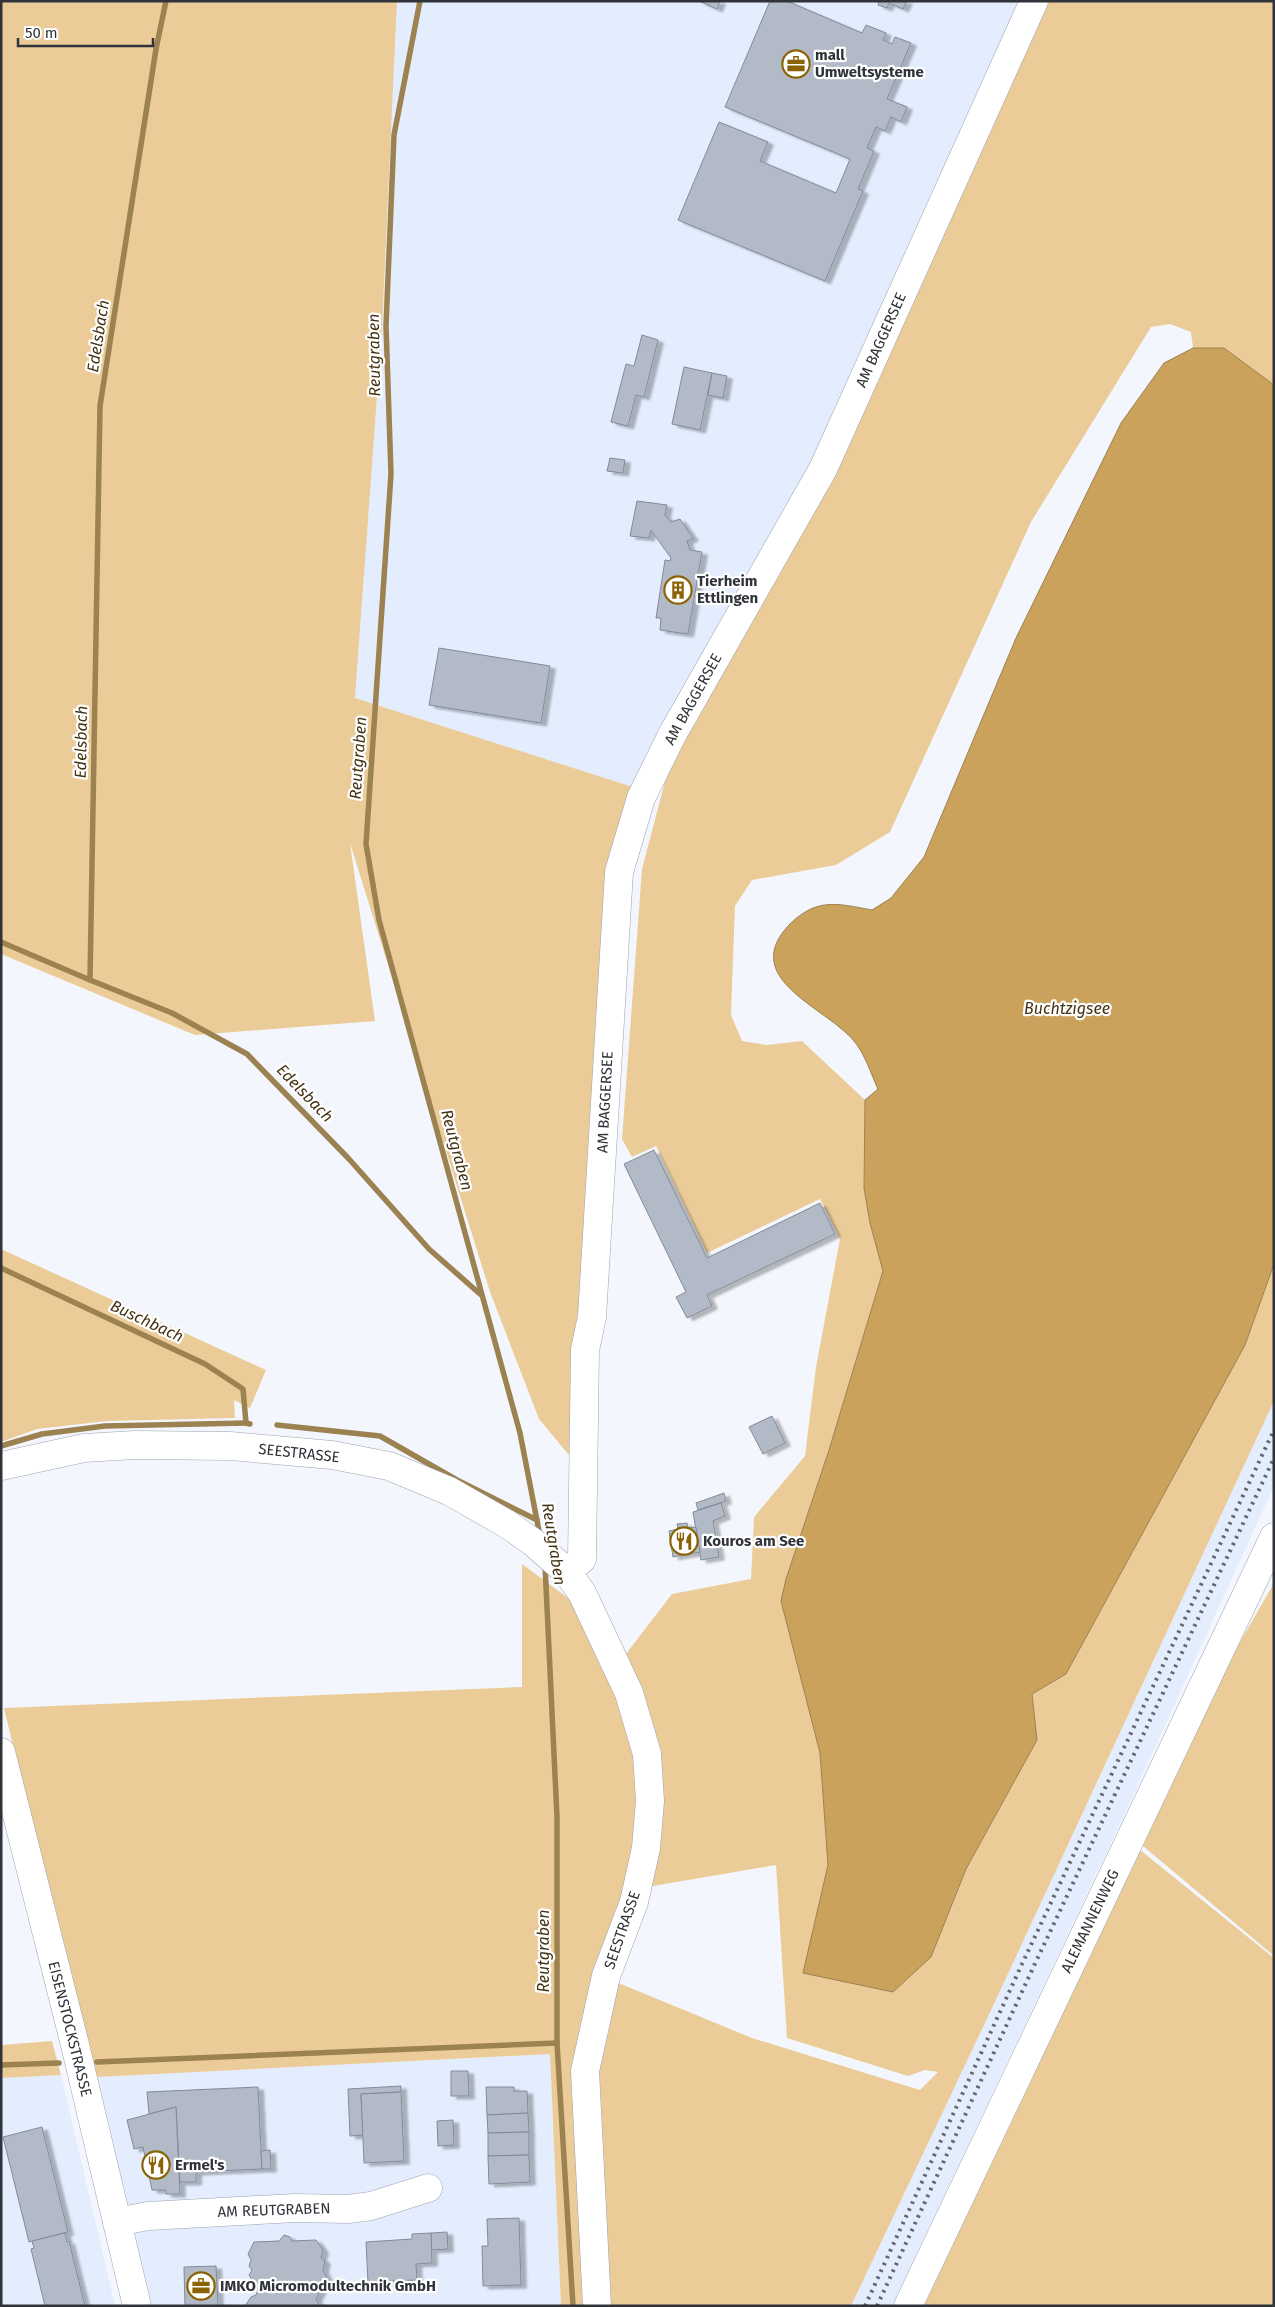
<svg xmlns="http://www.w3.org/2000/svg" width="1275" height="2307" font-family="'Fira Sans',sans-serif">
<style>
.built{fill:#e3edfd}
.green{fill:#ebcc98}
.water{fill:#caa25b;stroke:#9c8151}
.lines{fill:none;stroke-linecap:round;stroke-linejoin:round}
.stream{stroke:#9c8151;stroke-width:5.5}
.building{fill:#b2bac7;stroke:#838a97;filter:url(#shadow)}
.minor-casing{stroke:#9ca3b0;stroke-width:29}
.minor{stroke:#fff;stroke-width:28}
.rail{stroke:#64676d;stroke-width:4;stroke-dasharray:2.5 5;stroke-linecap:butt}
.labels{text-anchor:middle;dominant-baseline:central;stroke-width:4.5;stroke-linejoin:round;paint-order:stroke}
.poi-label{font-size:15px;font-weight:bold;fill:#303339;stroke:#fff;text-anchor:start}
.street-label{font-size:15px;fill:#303339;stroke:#fff}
.water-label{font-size:16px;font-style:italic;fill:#443313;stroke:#fff}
</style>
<defs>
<filter id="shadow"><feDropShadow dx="5.5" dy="3" stdDeviation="1" flood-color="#0004"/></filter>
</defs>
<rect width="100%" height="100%" fill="#f3f7fd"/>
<g class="built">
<polygon points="397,1 1025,1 810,463 639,789 355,698 382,328"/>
<polygon points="1274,1401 1274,1486 1126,1811 892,2306 851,2306 993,2006"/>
<polygon points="550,2054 561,2306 152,2306 96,2077"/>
<polygon points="61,2075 115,2306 1,2306 1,2078"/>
</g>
<g class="green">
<polygon points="1,1 397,1 382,328 355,698 639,789 573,1460 539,1419 490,1292 350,843 375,1021 195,1035 1,954"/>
<polygon points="1044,1 1274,1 1274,385 1224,348 1193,348 1191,332 1170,324 1151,327 1031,522 890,832 836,865 752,880 735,906 731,1015 742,1041 767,1045 802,1041 865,1100 864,1188 870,1223 883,1271 829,1450 786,1579 781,1601 820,1753 828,1865 804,1973 931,1957 966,1869 1037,1740 1032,1694 1066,1674 1245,1345 1274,1264 1274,1401 993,2006 851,2306 561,2306 550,2054 96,2077 83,2039 4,1708 522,1687 522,1564 568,1598 589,1630 636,1745 641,1792 626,1898 599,1975 752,2038 920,2090 938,2072 925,2070 908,2076 787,2038 776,1865 647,1887 660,1809 622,1659 672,1594 751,1579 754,1517 805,1456 816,1367 840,1239 820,1199 707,1253 656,1146 632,1157 622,1139 642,869 668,770"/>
<polygon points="1,1249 266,1370 250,1408 234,1400 235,1418 107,1421 37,1429 1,1442"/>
<polygon points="1274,1583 1274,1956 1137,1841 1195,1720"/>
<polygon points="1134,1845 1274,1958 1274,2306 904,2306"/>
<polygon points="52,2041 61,2075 1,2078 1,2045"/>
</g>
<path class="water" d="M1193,348h31l50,37v879l-29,81 -179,329 -34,20 5,46 -71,129 -35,88 -38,35 -90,-19 25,-108 -8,-112 -39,-152 5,-22 43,-129 54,-179 -13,-48 -6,-35 1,-88 13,-11c-7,-15 -13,-35 -24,-48 -28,-34 -118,-63 -63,-118 27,-26 48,-19 81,-13l19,-12 33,-41 92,-219 105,-215 43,-60z"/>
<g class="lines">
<g class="stream">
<polyline points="166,1 156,49 100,406 90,980 172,1013 247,1054 349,1159 429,1249 480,1294"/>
<polyline points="420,1 394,135 386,326 391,474 366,844 379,920 520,1433 540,1536"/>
<polyline points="1,942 90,980"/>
<polyline points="1,1268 205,1364 243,1389 246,1423 250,1424"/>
<polyline points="277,1425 380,1436 457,1480 537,1520"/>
<polyline points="1,1446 42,1434 105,1426 246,1423"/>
<polyline points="545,1565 557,1817 557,2043 573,2306"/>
<polyline points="97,2062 557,2043"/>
<polyline points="1,2065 59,2063"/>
</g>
</g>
<g class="building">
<polygon points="699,1 720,1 717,9"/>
<polygon points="770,1 787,1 862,33 866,25 886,33 883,40 892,44 895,37 911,43 887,99 907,107 901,122 891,117 885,131 876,127 867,148 874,151 858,189 863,191 825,281 678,220 719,122 768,142 760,161 836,193 850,159 725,107"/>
<polygon points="879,1 907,1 903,9 889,3 887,8 878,5"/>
<polygon points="642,335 658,340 644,397 636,395 628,426 611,422 626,364 634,366"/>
<polygon points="684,367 712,373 700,430 672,424"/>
<polygon points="712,373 727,376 723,398 708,395"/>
<polygon points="610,458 625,460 623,473 607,471"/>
<polygon points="637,501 667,505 665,515 671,522 680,519 693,538 687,541 690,550 702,552 688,634 660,630 661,618 656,618 665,560 670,561 671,558 651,530 649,538 630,536"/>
<polygon points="439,648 550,666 541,723 429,705"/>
<polygon points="654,1150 707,1258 820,1203 835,1234 707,1295 712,1306 687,1318 676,1297 686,1292 624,1164"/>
<polygon points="772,1416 785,1443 763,1454 749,1427"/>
<polygon points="724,1493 726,1501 698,1510 696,1503"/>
<polygon points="721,1503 725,1516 713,1521 719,1557 701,1560 693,1512"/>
<polygon points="687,1523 688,1528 696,1527 700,1552 673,1557 669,1531 678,1529 677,1524"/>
<polygon points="451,2071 468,2071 469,2096 451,2096"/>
<polygon points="401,2086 401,2092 361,2094 363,2135 350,2136 348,2089"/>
<polygon points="258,2087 262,2169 196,2172 196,2182 180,2182 176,2107 149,2114 147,2092"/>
<polygon points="486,2087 514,2087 514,2091 527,2091 528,2113 487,2115"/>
<polygon points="401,2092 404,2161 364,2163 361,2094"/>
<polygon points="176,2107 180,2194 166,2194 166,2190 152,2190 143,2147 134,2149 127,2120"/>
<polygon points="528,2113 529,2132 488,2133 487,2115"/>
<polygon points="453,2120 454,2145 438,2146 437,2121"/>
<polygon points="42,2127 68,2232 29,2242 3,2137"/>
<polygon points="529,2132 529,2155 488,2156 488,2133"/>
<polygon points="270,2150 271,2169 262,2169 261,2151"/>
<polygon points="529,2155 530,2182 489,2184 488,2156"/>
<polygon points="519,2218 521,2285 483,2286 482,2246 488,2246 487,2219"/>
<polygon points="447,2232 448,2249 431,2250 431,2233"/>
<polygon points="65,2233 67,2242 69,2241 85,2306 45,2306 31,2249 34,2248 32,2241"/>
<polygon points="431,2233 432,2263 416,2264 417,2280 368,2282 366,2242 412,2239 412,2234"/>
<polygon points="284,2235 290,2237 292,2241 316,2240 323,2250 321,2258 325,2261 323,2270 327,2278 316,2299 320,2306 245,2306 251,2297 256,2295 258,2290 249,2275 252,2270 249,2266 251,2260 248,2254 254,2242 279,2241"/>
<polygon points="216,2266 218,2306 185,2306 184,2267"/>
</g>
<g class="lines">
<g class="minor-casing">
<g id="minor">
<polyline points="1,1466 84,1448 135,1445 230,1446 332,1455 389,1466 449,1491 507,1524 534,1543 567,1572 582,1593 629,1693 647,1754 650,1801 646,1848 634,1902 606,1976 585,2071 597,2306"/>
<polyline points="567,1572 582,1559 585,1350 592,1317 619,872 641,798 672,735 823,469 1034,1"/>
<polyline points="1,1752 75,2045 137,2306"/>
<polyline points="117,2222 148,2216 295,2208 348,2209 371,2206 428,2188"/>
<polyline points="908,2306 1274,1537"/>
</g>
</g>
<use href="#minor" class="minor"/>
<g class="rail">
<polyline points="865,2306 1022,1964 1274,1430"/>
<polyline points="877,2306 1032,1970 1274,1458"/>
</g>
</g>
<defs>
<g id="office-ring" transform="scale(1.4375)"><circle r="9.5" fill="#fff" stroke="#8b6304" stroke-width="1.5"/><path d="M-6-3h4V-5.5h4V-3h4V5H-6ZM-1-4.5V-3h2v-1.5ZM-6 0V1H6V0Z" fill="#8b6304"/></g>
<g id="building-ring" transform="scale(1.4375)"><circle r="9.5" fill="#fff" stroke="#8b6304" stroke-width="1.5"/><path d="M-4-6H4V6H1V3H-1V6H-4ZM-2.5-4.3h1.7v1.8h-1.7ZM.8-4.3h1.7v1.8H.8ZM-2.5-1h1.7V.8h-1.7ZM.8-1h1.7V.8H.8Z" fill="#8b6304"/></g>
<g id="restaurant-ring" transform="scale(1.4375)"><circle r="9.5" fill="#fff" stroke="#8b6304" stroke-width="1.5"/><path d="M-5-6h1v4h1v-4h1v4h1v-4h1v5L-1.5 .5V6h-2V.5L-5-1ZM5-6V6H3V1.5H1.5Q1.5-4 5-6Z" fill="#8b6304"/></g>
</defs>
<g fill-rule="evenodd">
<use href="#office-ring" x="796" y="64"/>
<use href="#building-ring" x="678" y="590"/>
<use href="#restaurant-ring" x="684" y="1541"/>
<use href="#restaurant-ring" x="156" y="2165"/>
<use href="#office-ring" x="201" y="2286"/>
</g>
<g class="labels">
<g class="poi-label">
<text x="815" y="55">mall<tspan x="815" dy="17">Umweltsysteme</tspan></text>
<text x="697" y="581">Tierheim<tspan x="697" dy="17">Ettlingen</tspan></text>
<text x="703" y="1541">Kouros am See</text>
<text x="175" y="2165">Ermel's</text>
<text x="220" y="2286">IMKO Micromodultechnik GmbH</text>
</g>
<g class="street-label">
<text transform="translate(881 340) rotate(-66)">AM BAGGERSEE</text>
<text transform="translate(693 699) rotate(-61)">AM BAGGERSEE</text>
<text transform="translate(605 1102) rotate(-87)">AM BAGGERSEE</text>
<text transform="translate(299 1453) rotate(6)">SEESTRASSE</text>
<text transform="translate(1090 1921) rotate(-64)">ALEMANNENWEG</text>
<text transform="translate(622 1930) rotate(-71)">SEESTRASSE</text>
<text transform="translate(70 2029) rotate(76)">EISENSTOCKSTRASSE</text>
<text transform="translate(274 2210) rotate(-2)">AM REUTGRABEN</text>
</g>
<g class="water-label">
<text transform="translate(98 336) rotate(-81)">Edelsbach</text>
<text transform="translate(374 355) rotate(-91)">Reutgraben</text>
<text transform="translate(81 742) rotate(-89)">Edelsbach</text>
<text transform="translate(358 758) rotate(-86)">Reutgraben</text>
<text x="1067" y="1008">Buchtzigsee</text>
<text transform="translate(305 1093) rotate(46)">Edelsbach</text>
<text transform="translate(457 1150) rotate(75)">Reutgraben</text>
<text transform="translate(147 1321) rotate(25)">Buschbach</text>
<text transform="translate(554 1544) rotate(81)">Reutgraben</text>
<text transform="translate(543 1951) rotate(-90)">Reutgraben</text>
</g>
</g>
<rect width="1275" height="2307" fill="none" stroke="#303339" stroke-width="5"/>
<path d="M18 38v8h135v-8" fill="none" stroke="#303339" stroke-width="2.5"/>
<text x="25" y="38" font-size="15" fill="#303339" stroke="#ffffff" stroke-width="4" paint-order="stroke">50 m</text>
</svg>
